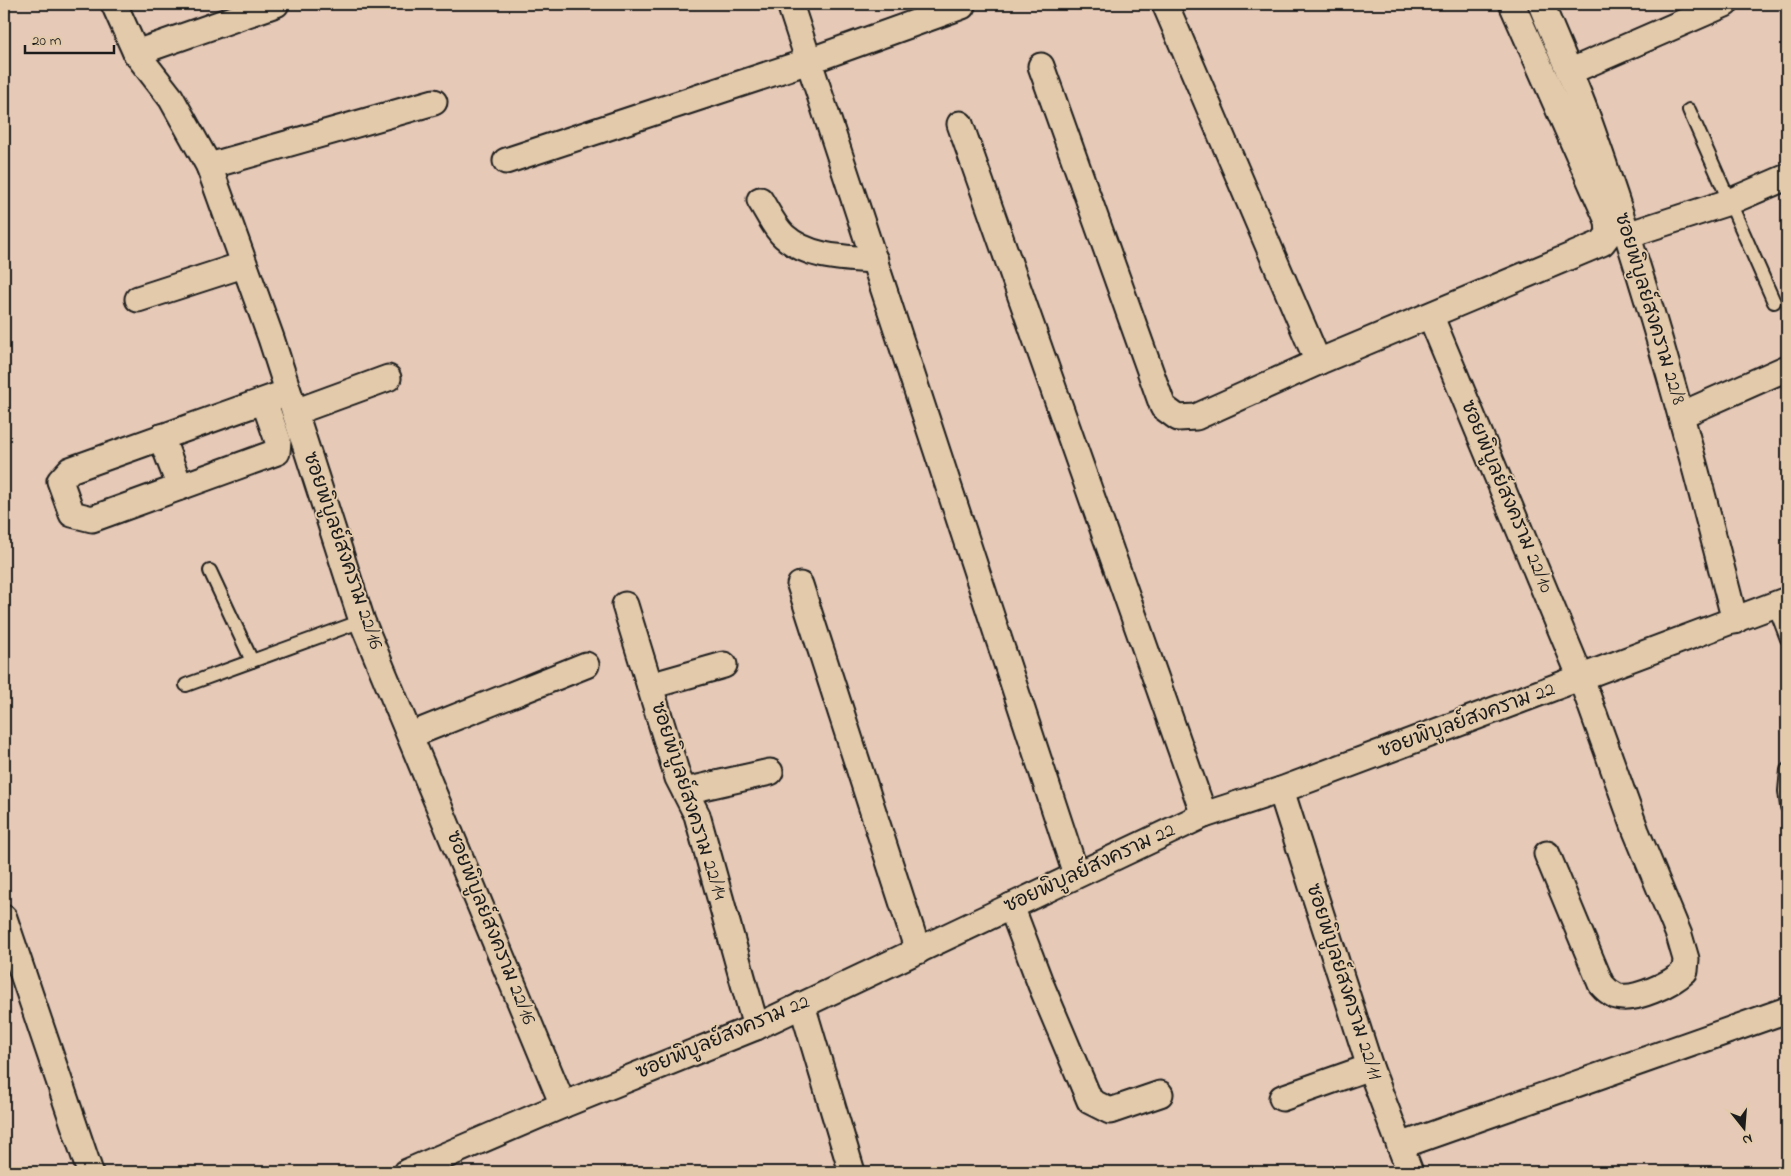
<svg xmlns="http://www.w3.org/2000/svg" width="1791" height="1176" font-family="'Indie Flower','Playpen Sans Thai',sans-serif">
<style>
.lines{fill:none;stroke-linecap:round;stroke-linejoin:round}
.lane-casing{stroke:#1c1c1c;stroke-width:16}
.street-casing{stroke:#1c1c1c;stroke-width:29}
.lane{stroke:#e3caab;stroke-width:12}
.street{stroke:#e3caab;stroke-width:25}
.labels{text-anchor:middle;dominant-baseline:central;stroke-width:4;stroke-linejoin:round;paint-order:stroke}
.street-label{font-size:20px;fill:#1c1c1c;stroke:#e3caab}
</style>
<rect width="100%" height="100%" fill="#e6c9b7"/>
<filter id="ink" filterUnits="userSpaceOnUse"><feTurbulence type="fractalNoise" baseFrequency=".02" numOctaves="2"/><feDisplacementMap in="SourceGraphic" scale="10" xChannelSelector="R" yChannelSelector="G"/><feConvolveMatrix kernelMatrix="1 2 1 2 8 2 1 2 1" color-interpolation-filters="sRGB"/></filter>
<g filter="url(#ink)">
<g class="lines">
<g class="lane-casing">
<g id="lane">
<polyline points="1689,110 1774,302"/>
<polyline points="210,571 252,661"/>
<polyline points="1774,605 1787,639"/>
<polyline points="186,685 362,621"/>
<polyline points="1787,770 1785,791 1787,807"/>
</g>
</g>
<g class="street-casing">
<g id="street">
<polyline points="114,4 136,53 171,98 209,166 271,338 362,621 563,1105"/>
<polyline points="790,4 1076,874"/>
<polyline points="1165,4 1318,362"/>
<path d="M1541,4c17,42 36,83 51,126 57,160 101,326 143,491"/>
<polyline points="136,53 276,4"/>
<polyline points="1041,66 1163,407 1178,418 1196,417 1318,362 1602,243 1609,234 1608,221 1512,4"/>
<polyline points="1569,72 1725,4"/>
<polyline points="960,124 1204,815"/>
<polyline points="506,161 809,61 962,6"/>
<polyline points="209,166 434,102"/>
<path d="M760,200c7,11 14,27 24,36 24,22 60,22 91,24"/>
<polyline points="1627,235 1729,202 1787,177"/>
<polyline points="138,299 243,265"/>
<path d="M1431,317l150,361 55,153 43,104 7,24 -1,12c-12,12 -51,31 -69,25 -6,-3 -11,-7 -15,-12l-54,-130"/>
<path d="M264,401l14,40 -1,11 -185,67 -20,-5 -12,-33 10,-11c72,-26 145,-52 218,-78"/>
<polyline points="295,412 388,378"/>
<polyline points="1681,415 1787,368"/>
<polyline points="161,437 180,487"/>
<polyline points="800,585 918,951"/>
<polyline points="625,605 678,778 697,815 756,1027"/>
<polyline points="650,686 724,665"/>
<polyline points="411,735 586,665"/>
<polyline points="1281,790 1370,1067 1410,1172"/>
<polyline points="685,791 770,772"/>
<polyline points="1011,906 1041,985 1090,1101 1110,1111 1160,1094"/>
<polyline points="4,918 90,1172"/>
<polyline points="802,1005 852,1172"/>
<polyline points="1282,1098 1370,1067"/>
<polyline points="1400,1146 1787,1010"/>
<polyline points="407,1172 563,1105 756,1027 1204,815 1281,790 1787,600"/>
</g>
</g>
<use href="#lane" class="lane"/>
<use href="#street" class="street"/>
</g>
</g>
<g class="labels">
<g class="street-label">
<text transform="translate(1649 309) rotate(73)">ซอยพิบูลย์สงคราม 22/8</text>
<text transform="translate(1506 497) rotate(67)">ซอยพิบูลย์สงคราม 22/10</text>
<text transform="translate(342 551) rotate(71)">ซอยพิบูลย์สงคราม 22/16</text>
<text transform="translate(1467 721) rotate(-20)">ซอยพิบูลย์สงคราม 22</text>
<text transform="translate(688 801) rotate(72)">ซอยพิบูลย์สงคราม 22/14</text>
<text transform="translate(1090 869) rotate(-25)">ซอยพิบูลย์สงคราม 22</text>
<text transform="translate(490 928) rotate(68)">ซอยพิบูลย์สงคราม 22/16</text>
<text transform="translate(1343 982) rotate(72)">ซอยพิบูลย์สงคราม 22/11</text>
<text transform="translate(723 1038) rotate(-23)">ซอยพิบูลย์สงคราม 22</text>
</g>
</g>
<rect width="1791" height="1176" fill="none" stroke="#e3caab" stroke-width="20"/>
<rect x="10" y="10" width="1771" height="1156" fill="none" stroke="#1c1c1c" stroke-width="2" filter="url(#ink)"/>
<g transform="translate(1744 1128) rotate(163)" stroke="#e3caab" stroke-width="4" paint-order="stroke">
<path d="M0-4L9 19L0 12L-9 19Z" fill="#1c1c1c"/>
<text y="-8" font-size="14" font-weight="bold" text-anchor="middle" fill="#1c1c1c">N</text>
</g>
<path d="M25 45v8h89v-8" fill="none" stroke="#1c1c1c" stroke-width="2.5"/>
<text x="32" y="45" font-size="15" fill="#1c1c1c" stroke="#e3caab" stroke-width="4" paint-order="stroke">20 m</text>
</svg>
